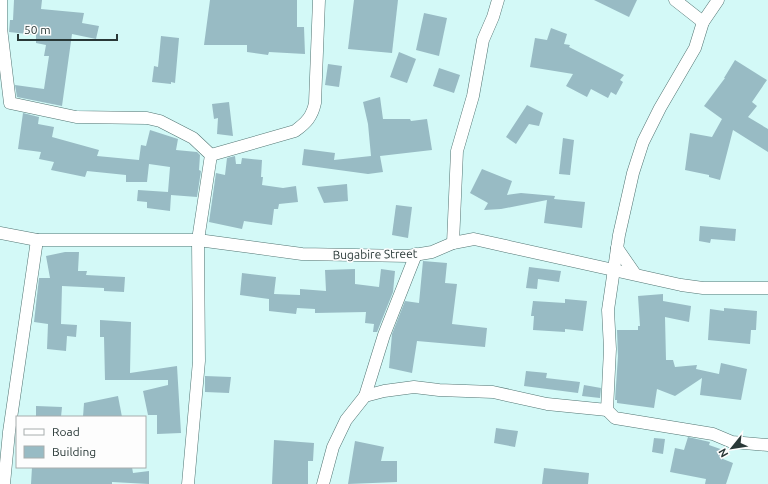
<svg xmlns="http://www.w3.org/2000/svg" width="768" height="484" font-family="Ubuntu,sans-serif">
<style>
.building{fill:#98bbc4}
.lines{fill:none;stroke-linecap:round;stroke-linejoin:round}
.minor-casing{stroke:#527573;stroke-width:13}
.minor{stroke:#fff;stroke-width:12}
.labels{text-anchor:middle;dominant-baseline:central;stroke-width:3;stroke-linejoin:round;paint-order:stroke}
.street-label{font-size:12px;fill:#293837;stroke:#fdfdfd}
</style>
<rect width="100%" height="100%" fill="#d3f9f7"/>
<g class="building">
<polygon points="14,0 42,0 41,9 84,13 82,23 99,26 96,39 72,34 62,106 17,97 15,85 44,89 49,56 44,56 46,45 36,43 36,35 9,32 10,20 13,20"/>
<polygon points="210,0 297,0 297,27 304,27 305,54 269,52 268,55 247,52 247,45 204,45"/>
<polygon points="354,0 398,0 392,53 348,49"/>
<polygon points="594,0 637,0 629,17"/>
<polygon points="424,13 447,18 439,56 416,50"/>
<polygon points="551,28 567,34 564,44 570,45 569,47 624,75 620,80 623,82 616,95 611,92 608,98 591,89 587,97 566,86 573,74 530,67 535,38 547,40"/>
<polygon points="161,36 179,38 175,83 171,82 171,84 152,82 154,66 158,67"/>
<polygon points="399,52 416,59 407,83 390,77"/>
<polygon points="735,60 767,80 752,102 757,106 748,117 768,129 768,152 733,130 720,180 709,177 709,175 685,170 690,133 712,137 722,119 704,106 725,78 724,78"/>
<polygon points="328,64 342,66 339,87 325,85"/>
<polygon points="439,68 460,75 454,93 433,86"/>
<polygon points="380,97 383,119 410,119 411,121 427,119 432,150 380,156 383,172 368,174 302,165 304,149 335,153 334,160 371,156 368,124 363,102"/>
<polygon points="229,102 233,136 217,134 218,118 214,119 212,104"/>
<polygon points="527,105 543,113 539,126 529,124 516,144 506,137"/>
<polygon points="23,113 39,117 38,124 54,127 52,137 99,150 97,156 139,160 141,145 146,146 150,130 178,139 176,150 197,152 200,155 199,170 201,171 197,197 171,195 170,211 147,208 147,202 137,201 138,190 168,192 170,167 149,164 147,182 126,182 126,175 87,171 85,177 51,170 54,162 39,159 41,152 18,149"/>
<polygon points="563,138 574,140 570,175 559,174"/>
<polygon points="235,156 236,164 241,164 242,158 262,160 261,177 263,177 262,185 283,188 296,186 298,202 279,204 278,209 274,209 272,225 244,221 242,229 209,222 216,173 225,175 227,158"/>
<polygon points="482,169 512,181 507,195 521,193 555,196 554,199 585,202 582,228 544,223 547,200 501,209 484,210 488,203 470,193"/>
<polygon points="347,184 348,201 324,203 317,187"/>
<polygon points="396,205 412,207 408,238 392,235"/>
<polygon points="700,226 736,229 735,241 711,239 710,243 699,241"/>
<polygon points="65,252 79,252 78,271 87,271 86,275 125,277 124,292 104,291 104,288 62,286 61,324 77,325 76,337 67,336 66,351 47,349 48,324 34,322 39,278 50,278 46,256"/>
<polygon points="423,261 447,263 445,283 457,284 452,324 487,328 485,347 417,341 412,373 389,368 392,334 405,301 419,303"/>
<polygon points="529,267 561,271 559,282 538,279 537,289 526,288"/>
<polygon points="355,269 355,284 379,287 381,269 395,271 393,292 377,332 373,332 374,324 365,323 366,312 315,313 315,309 297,308 296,314 269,311 269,299 240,295 242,273 276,277 274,294 300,295 300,289 326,291 325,270"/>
<polygon points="663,294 663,301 691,306 689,322 665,317 666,360 673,360 675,367 697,365 696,369 719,374 721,363 747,369 741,400 700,395 702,378 675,396 657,389 654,408 617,403 617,400 615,400 618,356 617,330 638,330 638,326 640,326 638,296"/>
<polygon points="565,299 587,301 583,331 565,329 565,332 533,330 534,316 531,316 533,301 565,303"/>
<polygon points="724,308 757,311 756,330 751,330 750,344 708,340 710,309 724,311"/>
<polygon points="100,320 131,322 130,373 177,366 181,433 157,434 157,415 148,415 143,391 168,385 168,380 105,380 104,337 100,337"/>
<polygon points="526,371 547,373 546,378 580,382 578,393 524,386"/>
<polygon points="205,376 231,377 229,393 205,392"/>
<polygon points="584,385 601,388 600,398 582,396"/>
<polygon points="118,396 122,417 83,417 84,403"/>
<polygon points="36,406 62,407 61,417 36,417"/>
<polygon points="496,428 518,431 515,447 494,443"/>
<polygon points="688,437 710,442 709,445 726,451 723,459 733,463 726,484 705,484 706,479 670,472 675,448 684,450"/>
<polygon points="654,438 665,439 663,454 652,452"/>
<polygon points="274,440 314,443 313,461 308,461 308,484 272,484"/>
<polygon points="355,441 384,447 381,461 397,461 397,482 348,484"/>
<polygon points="32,467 132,467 133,473 149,471 149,484 112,482 112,484 31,484"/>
<polygon points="544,468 589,473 588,484 542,484"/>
</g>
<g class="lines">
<g class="minor-casing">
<g id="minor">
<polyline points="1,0 1,28 10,103 76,117 147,118 160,121 193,138 211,155 198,240 199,361 188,484"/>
<polyline points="675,0 703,22 695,48 660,108 643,142 633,173 619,235 608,310 610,349 607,410 615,418 713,434 732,442 768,445"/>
<polyline points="703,22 718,0"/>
<path d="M211,155l84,-24c11,-8 17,-14 20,-28l4,-103"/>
<polyline points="0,233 37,240 198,240 302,254 408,256 432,252 453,243 474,239 681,285 703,288 768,288"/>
<polyline points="453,243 457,151 473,96 483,40 493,17 498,0"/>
<polyline points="617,248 635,274"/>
<polyline points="365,396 384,335 416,254"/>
<polyline points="4,484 9,432 37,240"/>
<polyline points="323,484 333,447 346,420 365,396 384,391 414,387 439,390 493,392 547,404 607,410"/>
</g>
</g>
<use href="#minor" class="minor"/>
</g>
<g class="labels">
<g class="street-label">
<text transform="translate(375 254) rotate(-1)">Bugabire Street</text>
</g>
</g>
<rect x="16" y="416" width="130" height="52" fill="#fdfdfd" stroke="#a8aeae"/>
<rect x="24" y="429" width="20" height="6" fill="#ffffff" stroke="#a8aeae"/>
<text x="52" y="436" font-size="12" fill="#293837">Road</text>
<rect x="24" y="446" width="20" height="12" fill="#98bbc4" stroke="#a8aeae"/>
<text x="52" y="456" font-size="12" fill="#293837">Building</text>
<g transform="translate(732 448) rotate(240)" stroke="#fdfdfd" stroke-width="3" paint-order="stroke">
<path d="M0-3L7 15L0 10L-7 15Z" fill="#293837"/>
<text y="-6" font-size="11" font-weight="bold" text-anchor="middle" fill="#293837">N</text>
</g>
<path d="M18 34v6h99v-6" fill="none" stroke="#293837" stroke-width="2"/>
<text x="24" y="34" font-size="12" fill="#293837" stroke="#fdfdfd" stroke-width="3" paint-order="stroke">50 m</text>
</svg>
